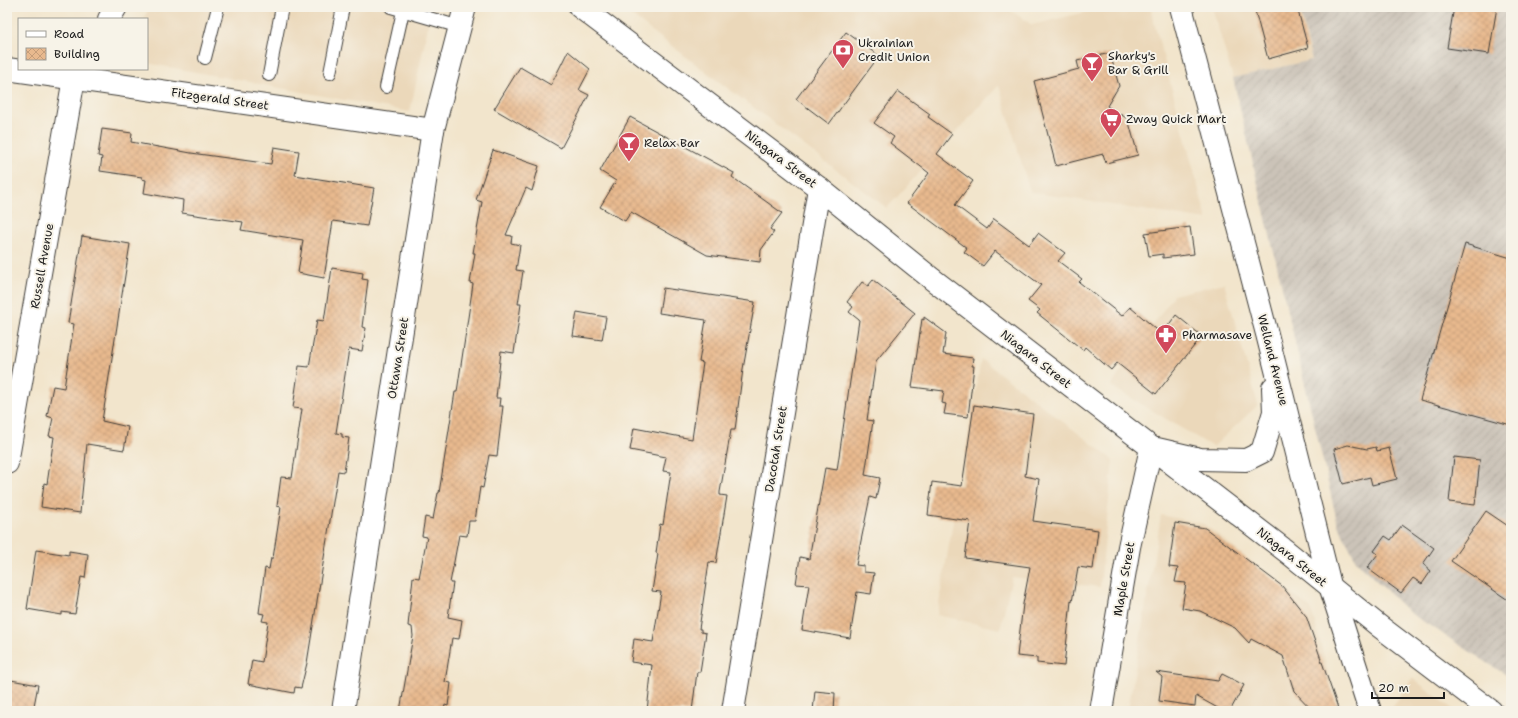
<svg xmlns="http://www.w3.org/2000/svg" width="1518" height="718" font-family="'Shantell Sans',sans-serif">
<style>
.built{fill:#ebd8ba}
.industrial{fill:url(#industrial-furrows)}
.building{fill:url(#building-cross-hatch)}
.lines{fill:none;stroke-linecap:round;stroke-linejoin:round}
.service-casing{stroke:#3c3a36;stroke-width:14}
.minor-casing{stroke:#3c3a36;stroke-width:24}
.tertiary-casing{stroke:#3c3a36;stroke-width:24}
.secondary-casing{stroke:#3c3a36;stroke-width:24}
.service{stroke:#fff;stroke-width:12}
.minor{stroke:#fff;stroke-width:22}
.tertiary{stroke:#fff;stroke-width:22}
.secondary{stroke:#fff;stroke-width:22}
.labels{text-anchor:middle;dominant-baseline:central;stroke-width:4;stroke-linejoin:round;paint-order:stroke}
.poi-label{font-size:12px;fill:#1c1c1c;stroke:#f7f3e8;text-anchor:start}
.street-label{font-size:12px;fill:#1c1c1c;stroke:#f7f3e8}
</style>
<defs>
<pattern id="industrial-furrows" width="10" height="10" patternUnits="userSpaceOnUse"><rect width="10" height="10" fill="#cbc3b8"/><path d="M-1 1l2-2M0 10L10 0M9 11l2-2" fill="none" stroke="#aea79e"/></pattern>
<pattern id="building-cross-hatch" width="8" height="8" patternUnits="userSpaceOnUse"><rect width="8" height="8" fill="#e8b98e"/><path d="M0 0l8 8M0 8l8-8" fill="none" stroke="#c69e7a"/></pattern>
</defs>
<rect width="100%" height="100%" fill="#f7f3e8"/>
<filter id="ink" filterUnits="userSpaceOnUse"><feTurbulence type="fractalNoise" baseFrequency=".025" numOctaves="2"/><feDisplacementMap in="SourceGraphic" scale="8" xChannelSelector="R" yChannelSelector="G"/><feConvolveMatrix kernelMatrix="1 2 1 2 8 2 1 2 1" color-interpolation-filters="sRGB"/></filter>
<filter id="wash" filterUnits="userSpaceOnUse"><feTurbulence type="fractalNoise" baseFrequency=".012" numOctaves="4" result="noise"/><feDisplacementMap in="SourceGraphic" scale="16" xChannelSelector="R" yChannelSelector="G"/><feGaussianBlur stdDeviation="0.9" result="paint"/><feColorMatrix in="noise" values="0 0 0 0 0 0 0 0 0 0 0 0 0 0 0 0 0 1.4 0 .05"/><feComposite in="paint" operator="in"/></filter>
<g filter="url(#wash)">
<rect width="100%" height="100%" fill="#f2e5cc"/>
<g class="built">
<polygon points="150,7 432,7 410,112 147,63 147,19 143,19"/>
<polygon points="620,7 1006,7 1032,25 1107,7 1150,7 1207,220 1030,192 999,85 887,208"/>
<polygon points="1212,7 1299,7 1312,60 1233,78"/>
<polygon points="1224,283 1258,405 1213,447 1111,386 1174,295"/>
<polygon points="981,359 1113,460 1100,587 1012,577 1000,629 937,615"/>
<polygon points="1161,515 1204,524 1311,609 1339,711 1128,711"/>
<polygon points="1412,678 1455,711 1390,711"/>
</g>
<polygon class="industrial" points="1299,7 1511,7 1511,678 1410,613 1357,562 1338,525 1233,78 1312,60"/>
<g id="blocks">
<g class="building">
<polygon points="1254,7 1297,7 1308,48 1268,59"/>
<polygon points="1454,7 1497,7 1489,54 1447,48"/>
<polygon points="846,32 879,56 829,124 796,99"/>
<polygon points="568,51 590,69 579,90 589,95 561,148 494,109 520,67 551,85"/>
<polygon points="1110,53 1119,86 1107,106 1128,119 1138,155 1106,163 1103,154 1056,166 1034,81 1079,69 1077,61"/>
<polygon points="898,91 930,114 928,117 952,134 937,154 973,181 955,205 987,229 994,219 1029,245 1038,233 1065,253 1058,261 1082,279 1079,282 1122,316 1130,307 1162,334 1176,315 1202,336 1156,394 1117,363 1111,370 1085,347 1083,350 1037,313 1040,310 1028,301 1041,285 995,251 983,266 964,252 967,248 907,203 929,173 890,143 894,137 874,123"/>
<polygon points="630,117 734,173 732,177 782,213 770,229 774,232 761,250 760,262 707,255 631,212 625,221 600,207 616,181 600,171"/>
<polygon points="102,129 132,133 131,142 191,153 271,164 274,147 299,151 295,175 374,188 367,226 333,221 324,278 298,273 303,240 241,230 243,222 182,213 183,200 144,193 146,180 142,179 142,177 100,171 102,157 98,156"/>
<polygon points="493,150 539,166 532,191 526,188 506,235 512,236 511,243 520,245 516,270 523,271 518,304 521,304 514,353 501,351 496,398 500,398 499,406 503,406 497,456 489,455 483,488 480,487 475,521 469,521 467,536 459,535 450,583 453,583 448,617 462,620 459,639 452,638 445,682 451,683 448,706 445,705 444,711 400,711 413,636 412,627 408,626 413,577 419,578 427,537 422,536 425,517 433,519 438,493 439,493 455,392 457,392 473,284 470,283 475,253 473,253 482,202 476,200"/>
<polygon points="1190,227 1194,254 1163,258 1163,254 1149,256 1145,233"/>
<polygon points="82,236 130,244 102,421 128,427 124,450 87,444 80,513 41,507 44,483 47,484 54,437 49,436 53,418 47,416 53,386 64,388 74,324 68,323"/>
<polygon points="1465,244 1511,258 1511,425 1420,400"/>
<polygon points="332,268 363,273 362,279 368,280 362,327 366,328 362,351 349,349 336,433 342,434 342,437 349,438 344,472 338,471 307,663 301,688 295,687 294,693 248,684 252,660 262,662 268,622 262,621 264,614 259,613 265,568 269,569 271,558 273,558 281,507 277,506 281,477 292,478 302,409 293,408 299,366 309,367 317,320 324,321"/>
<polygon points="873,280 915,313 876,361 867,420 873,421 865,475 880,478 876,499 870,497 856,565 864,566 864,572 874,573 871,594 857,592 850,638 802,630 809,585 796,584 800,557 809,559 825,468 837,470 859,320 849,312 853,307 847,302 862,282 868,286"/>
<polygon points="663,288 755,302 743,369 735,430 731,430 720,492 720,495 727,496 716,563 709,562 699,629 701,629 701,632 706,633 700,672 697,672 692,711 647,711 652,665 631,662 634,639 653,642 661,592 652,591 658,554 656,553 660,524 663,525 671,472 663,471 666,457 630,450 634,428 692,439 703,363 699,362 706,320 659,313"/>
<polygon points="577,312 606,317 602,340 573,336"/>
<polygon points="924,317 946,333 943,354 973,358 972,366 974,366 968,417 944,414 946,404 942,403 944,391 912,387 922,319 924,320"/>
<polygon points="974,405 1033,414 1025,476 1039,479 1033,521 1098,530 1093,569 1078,567 1072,602 1071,601 1064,666 1037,663 1037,658 1017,656 1023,604 1030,567 965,558 970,521 928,515 932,482 962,486"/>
<polygon points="1348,445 1367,449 1376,447 1377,451 1389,448 1397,479 1372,485 1370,477 1343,484 1334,449"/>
<polygon points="1454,457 1480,460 1475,505 1449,502"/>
<polygon points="1486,511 1511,528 1511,602 1451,561"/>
<polygon points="1175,523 1205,528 1282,586 1306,616 1339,711 1313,711 1294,691 1283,656 1251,639 1249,643 1235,628 1200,611 1182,608 1186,583 1175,582 1178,568 1169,567"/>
<polygon points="1402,525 1434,548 1423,564 1431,571 1422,584 1413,578 1401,593 1367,568 1378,554 1374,551 1385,536 1391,540"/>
<polygon points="36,550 69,555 69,551 88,554 85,578 81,577 75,614 62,612 62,615 27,609"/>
<polygon points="1156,672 1218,681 1222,674 1244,685 1230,711 1223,711 1196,696 1195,706 1159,701 1162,677"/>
<polygon points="11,680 38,685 33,711 7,711"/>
<polygon points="815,691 835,693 834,711 813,711"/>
</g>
</g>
</g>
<g filter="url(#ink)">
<use href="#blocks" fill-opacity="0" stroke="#3c3a36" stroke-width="1"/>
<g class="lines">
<g class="service-casing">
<g id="service">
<polyline points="391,7 460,27"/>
<polyline points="205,58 218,7"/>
<polyline points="330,73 343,7"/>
<polyline points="269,75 282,7"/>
<polyline points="386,87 403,11"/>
</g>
</g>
<g class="minor-casing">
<g id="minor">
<polyline points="7,69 433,130"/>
<polyline points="343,711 433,130 465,7"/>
<polyline points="733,711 819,188"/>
<polyline points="1101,711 1129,547 1151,448"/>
</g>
</g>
<g class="tertiary-casing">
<g id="tertiary">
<polyline points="109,19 116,7"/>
<polyline points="7,463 74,78 80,69"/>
</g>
</g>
<g class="secondary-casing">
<g id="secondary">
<polyline points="580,7 819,188 932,279 1286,551 1379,626 1491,711"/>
<polyline points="1181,7 1267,334 1331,589 1370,711"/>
<polyline points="1157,449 1200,459 1246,460 1262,452 1274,412 1273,388"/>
</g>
</g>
<use href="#service" class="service"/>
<use href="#minor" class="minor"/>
<use href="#tertiary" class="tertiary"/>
<use href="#secondary" class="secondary"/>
</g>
</g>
<defs>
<g id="bank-pin" transform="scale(1.15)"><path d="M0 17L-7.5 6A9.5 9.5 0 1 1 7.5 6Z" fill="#d1495b" stroke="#f7f3e8"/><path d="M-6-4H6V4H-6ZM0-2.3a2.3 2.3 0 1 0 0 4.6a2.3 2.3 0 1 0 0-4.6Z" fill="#fff"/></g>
<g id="bar-pin" transform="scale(1.15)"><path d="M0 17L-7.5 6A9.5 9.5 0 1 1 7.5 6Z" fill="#d1495b" stroke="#f7f3e8"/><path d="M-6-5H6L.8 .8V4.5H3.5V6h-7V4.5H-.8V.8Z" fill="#fff"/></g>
<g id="supermarket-pin" transform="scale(1.15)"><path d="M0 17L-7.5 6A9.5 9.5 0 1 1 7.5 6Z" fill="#d1495b" stroke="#f7f3e8"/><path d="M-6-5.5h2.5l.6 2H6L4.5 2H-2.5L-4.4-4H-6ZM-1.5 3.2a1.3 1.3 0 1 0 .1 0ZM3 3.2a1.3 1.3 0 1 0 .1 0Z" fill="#fff"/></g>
<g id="pharmacy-pin" transform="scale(1.15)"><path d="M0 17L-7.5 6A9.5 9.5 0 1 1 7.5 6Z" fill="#d1495b" stroke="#f7f3e8"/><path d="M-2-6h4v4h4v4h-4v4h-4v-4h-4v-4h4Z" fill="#fff"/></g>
</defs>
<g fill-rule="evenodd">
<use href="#bank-pin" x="843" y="50"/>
<use href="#bar-pin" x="1092" y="63"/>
<use href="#supermarket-pin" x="1111" y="119"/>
<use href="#bar-pin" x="629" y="143"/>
<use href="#pharmacy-pin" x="1166" y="335"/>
</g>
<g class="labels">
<g class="poi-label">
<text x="858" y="43">Ukrainian<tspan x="858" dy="14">Credit Union</tspan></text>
<text x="1108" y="56">Sharky's<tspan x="1108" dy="14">Bar &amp; Grill</tspan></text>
<text x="1126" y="119">Zway Quick Mart</text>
<text x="644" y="143">Relax Bar</text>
<text x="1182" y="335">Pharmasave</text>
</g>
<g class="street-label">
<text transform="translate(220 99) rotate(8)">Fitzgerald Street</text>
<text transform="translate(781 159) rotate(37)">Niagara Street</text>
<text transform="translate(42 266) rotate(-80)">Russell Avenue</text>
<text transform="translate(398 358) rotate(-81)">Ottawa Street</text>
<text transform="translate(1036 359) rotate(38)">Niagara Street</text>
<text transform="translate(1273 360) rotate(76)">Welland Avenue</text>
<text transform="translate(776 449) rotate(-81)">Dacotah Street</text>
<text transform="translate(1292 557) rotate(39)">Niagara Street</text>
<text transform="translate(1124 579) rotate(-80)">Maple Street</text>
</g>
</g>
<rect width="1518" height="718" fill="none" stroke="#f7f3e8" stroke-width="24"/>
<rect x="18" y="18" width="130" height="52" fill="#f7f3e8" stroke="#9f9d96"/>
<rect x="26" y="31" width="20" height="6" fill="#ffffff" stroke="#9f9d96"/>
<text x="54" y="38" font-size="12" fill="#1c1c1c">Road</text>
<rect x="26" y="48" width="20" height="12" fill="url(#building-cross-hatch)" stroke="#9f9d96"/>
<text x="54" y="58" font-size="12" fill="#1c1c1c">Building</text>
<path d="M1372 692v6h72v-6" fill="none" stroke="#1c1c1c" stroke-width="2"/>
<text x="1378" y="692" font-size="12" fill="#1c1c1c" stroke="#f7f3e8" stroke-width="3" paint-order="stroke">20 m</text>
</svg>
